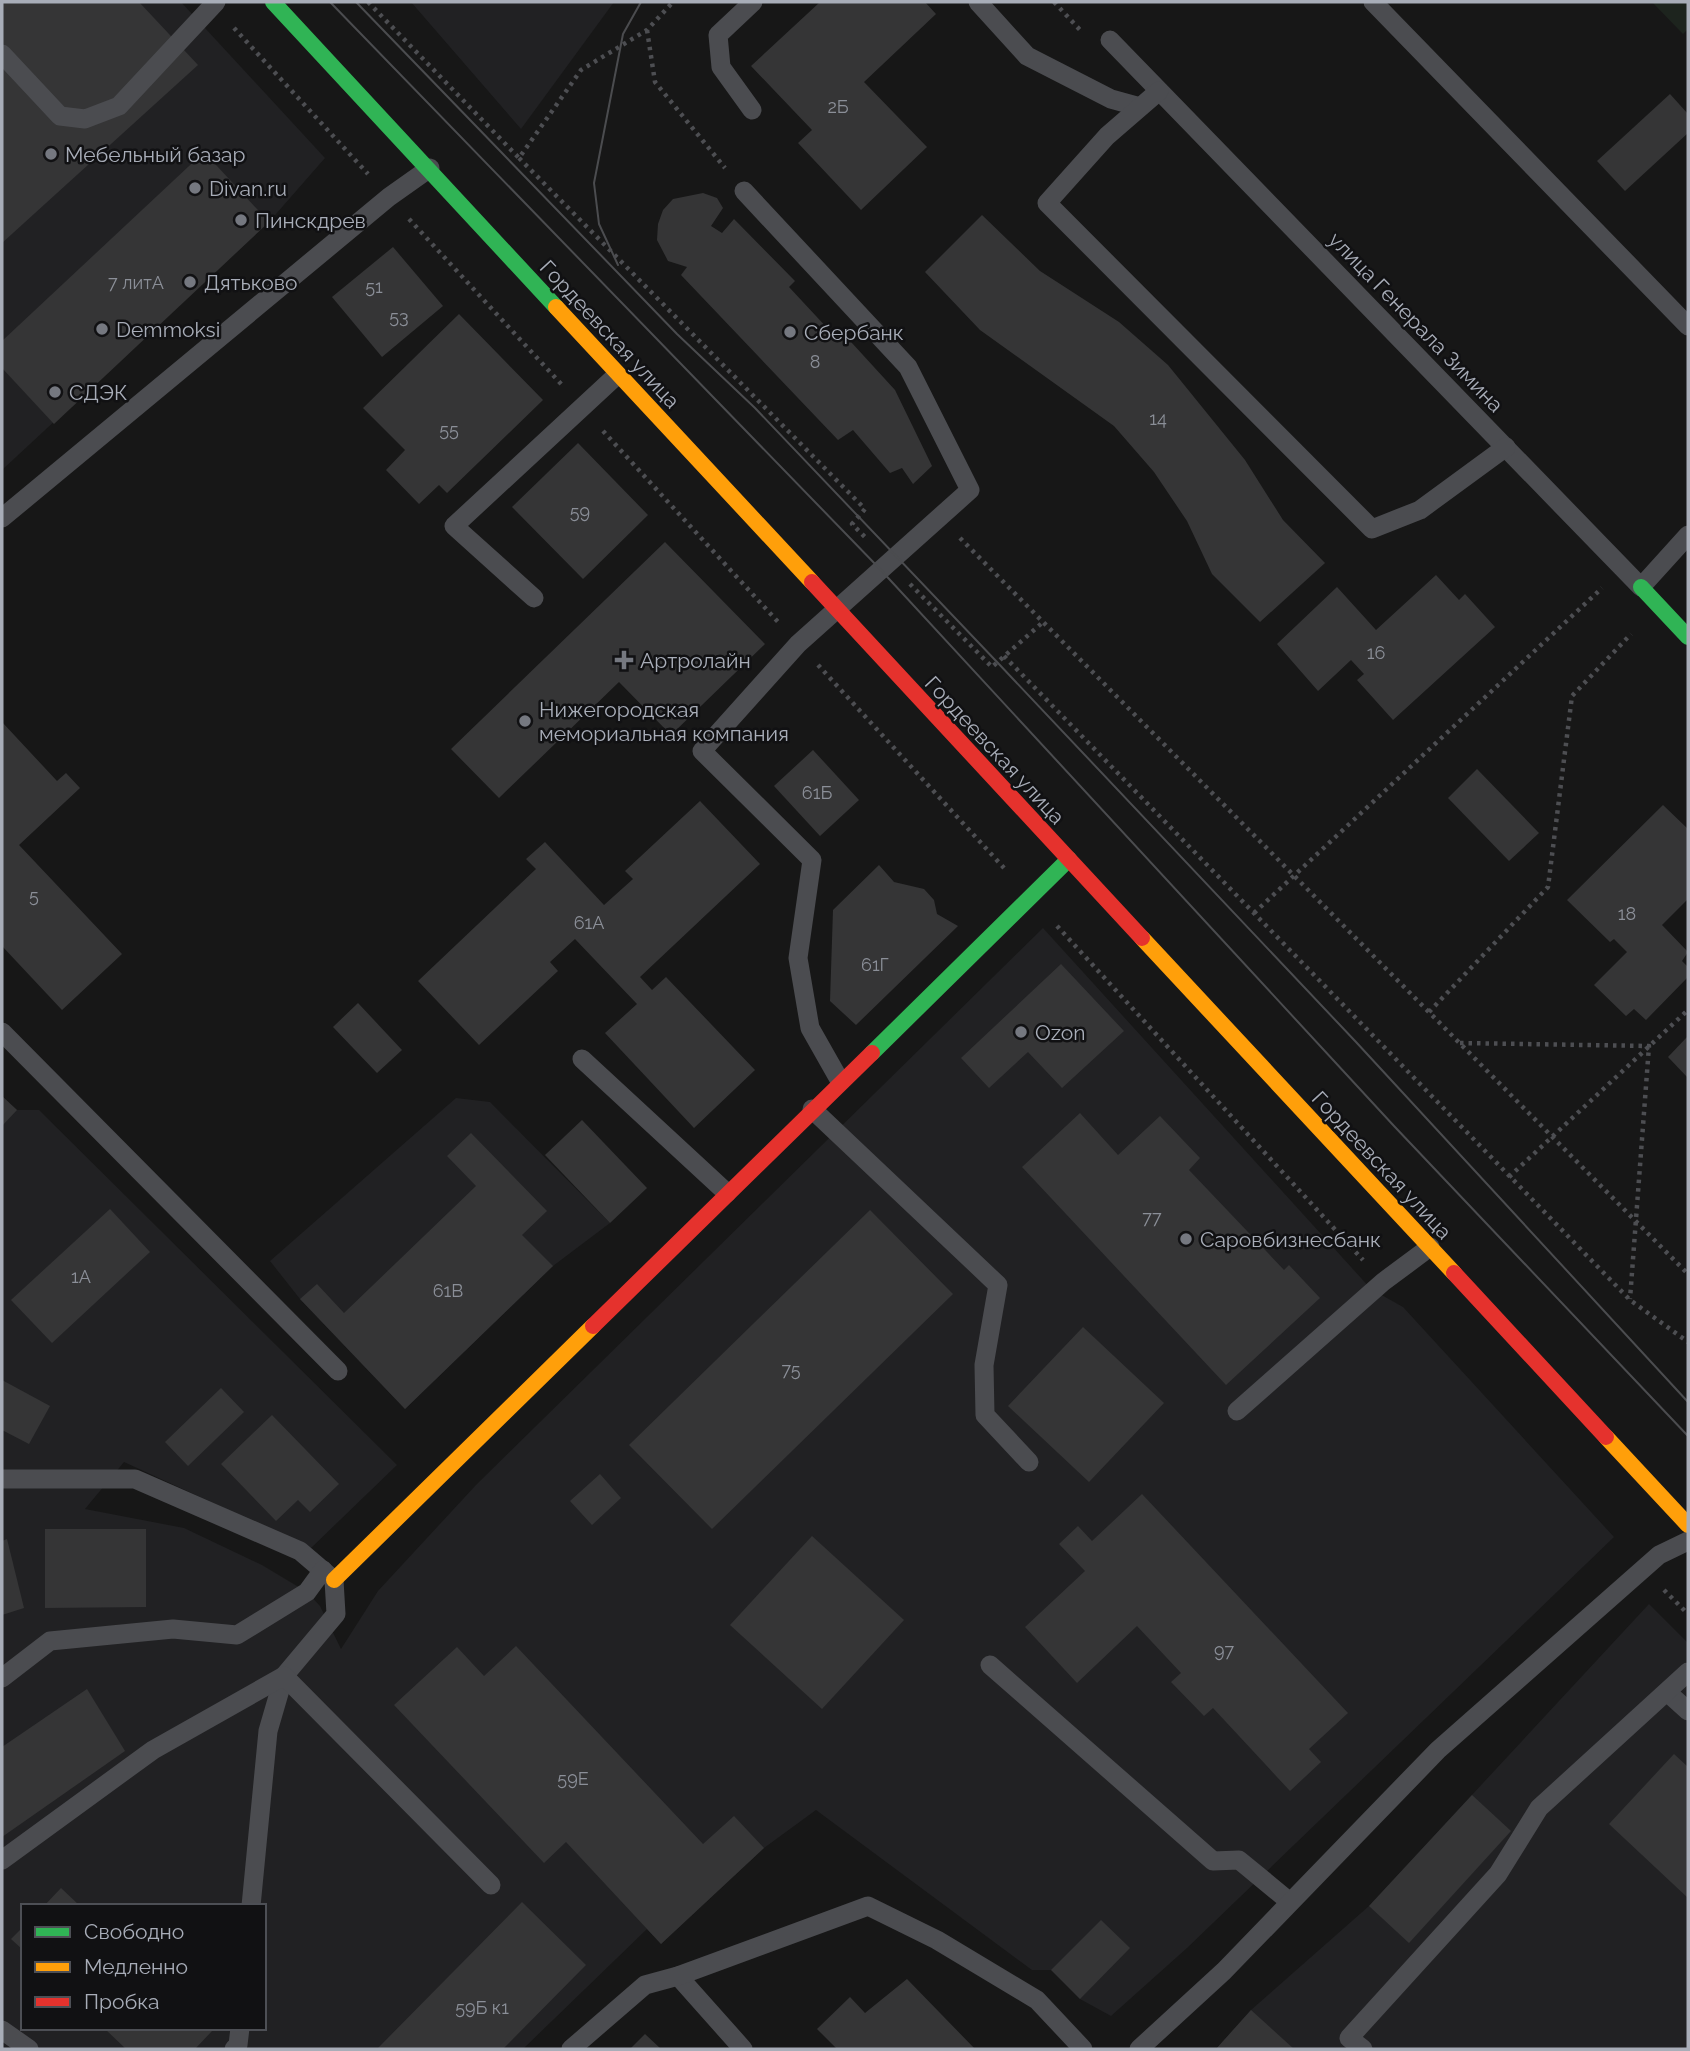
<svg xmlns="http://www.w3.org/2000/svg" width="1690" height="2051" font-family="Raleway,sans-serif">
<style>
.built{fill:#212123;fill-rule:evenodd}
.green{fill:#1d241e}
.building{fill:#353536}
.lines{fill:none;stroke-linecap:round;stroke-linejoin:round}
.path{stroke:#4d4e52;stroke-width:4.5;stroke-dasharray:3.5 5;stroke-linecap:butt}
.lane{stroke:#4b4c50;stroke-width:19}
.fast{stroke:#30b455;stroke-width:16}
.slow{stroke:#ff9f0a;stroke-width:16}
.jam{stroke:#e5322d;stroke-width:16}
.tram{stroke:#4b4c4f;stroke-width:2}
.poi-dot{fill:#757880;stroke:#111113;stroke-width:2.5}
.labels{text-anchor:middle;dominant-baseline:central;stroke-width:5;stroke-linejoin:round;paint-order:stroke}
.number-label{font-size:18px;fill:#8b8f98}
.poi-label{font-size:21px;fill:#a8adb8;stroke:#111113;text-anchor:start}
.street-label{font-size:21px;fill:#a8adb8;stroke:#111113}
</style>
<rect width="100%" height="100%" fill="#171717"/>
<g class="built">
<polygon points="2,2 181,2 325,158 269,222 2,470"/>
<polygon points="411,2 614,2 521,129"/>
<path d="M1043,928l328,361 32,18 211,230 -427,411 -76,68 -31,-17 -28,-29h-20l-216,-160 -52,38 -103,96 -14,-15 -124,120h-521v-953l15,14h22l358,355 -86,83 -187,-86 -39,47 99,19 78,37 45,27 13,14 21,43 37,-58 98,-106zM23,1906h241v122h-241z"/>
<polygon points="456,1098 490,1102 610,1223 553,1266 405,1409 300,1299 270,1261"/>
<polygon points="1649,1604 1688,1643 1688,2049 1216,2049 1251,2010 1369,1906"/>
</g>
<polygon class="green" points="1652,2 1688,2 1688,29 1683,34"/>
<g class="building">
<polygon points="2,2 139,2 198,65 2,243"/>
<polygon points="820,2 925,2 936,14 864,82 927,147 861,210 798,143 812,130 751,66"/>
<polygon points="1670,94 1688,114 1688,133 1625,191 1597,161"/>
<polygon points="204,152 269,222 54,424 2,368 2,341"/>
<polygon points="703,193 717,198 723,208 711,226 722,233 734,219 795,281 789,287 829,330 841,331 895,390 932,466 913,484 902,468 890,473 853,430 838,440 681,275 687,267 668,261 657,240 658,224 663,210 673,199"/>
<polygon points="982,215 1040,271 1119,322 1168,365 1245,460 1283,520 1325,563 1260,622 1212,574 1187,521 1154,472 1114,426 980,330 925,272"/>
<polygon points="393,247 443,306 382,357 332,297"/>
<polygon points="459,314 543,400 447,493 439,485 419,504 386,470 405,450 363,408"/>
<polygon points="578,443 648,515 583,579 512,507"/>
<polygon points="665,542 765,644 671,735 619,682 499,798 451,749"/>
<polygon points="1436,575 1459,600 1465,594 1495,627 1393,720 1357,680 1364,674 1351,660 1318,691 1277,644 1337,587 1376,630"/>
<polygon points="2,722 57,781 66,773 80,788 19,845 122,954 62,1010 2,946"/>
<polygon points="813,750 859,800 820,836 774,786"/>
<polygon points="1477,769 1539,833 1509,861 1448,798"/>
<polygon points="700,801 760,864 640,977 652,990 666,977 755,1070 694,1128 605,1033 637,1004 575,939 550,962 558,971 479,1045 418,981 536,869 526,859 545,842 604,905 633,879 625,871"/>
<polygon points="1663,805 1688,829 1688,899 1662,925 1688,952 1682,961 1688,967 1688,977 1646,1020 1634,1009 1626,1016 1594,985 1627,952 1614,939 1610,942 1567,900"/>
<polygon points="879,865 894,882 924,889 934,900 937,914 958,926 856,1025 830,1001 833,910"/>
<polygon points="1061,964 1124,1031 1062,1088 1028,1052 989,1088 961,1058"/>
<polygon points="358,1003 402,1050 377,1073 333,1027"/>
<polygon points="1688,1036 1688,1078 1668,1057"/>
<polygon points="2,1096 17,1110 2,1126"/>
<polygon points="1080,1113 1118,1155 1160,1116 1200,1158 1189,1170 1284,1270 1289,1265 1320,1298 1226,1385 1022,1167"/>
<polygon points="582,1120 647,1188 610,1223 545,1155"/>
<polygon points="471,1133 547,1211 522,1235 553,1266 405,1409 300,1299 317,1284 344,1313 476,1186 447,1156"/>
<polygon points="110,1209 150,1252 52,1343 11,1300"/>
<polygon points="870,1210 953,1294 712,1529 629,1445"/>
<polygon points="1083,1327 1164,1403 1089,1482 1008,1406"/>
<polygon points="2,1380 50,1406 29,1444 2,1430"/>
<polygon points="221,1388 244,1412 188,1466 165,1442"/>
<polygon points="272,1415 339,1484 310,1512 298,1500 276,1521 221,1464"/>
<polygon points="600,1474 621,1498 592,1525 570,1501"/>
<polygon points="1142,1494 1348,1713 1309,1749 1321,1762 1290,1791 1213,1708 1204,1716 1171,1682 1181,1673 1137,1626 1077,1683 1025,1627 1085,1571 1059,1544 1078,1526 1092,1541"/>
<polygon points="45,1529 146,1529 146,1607 45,1608"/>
<polygon points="812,1536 904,1620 822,1709 730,1625"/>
<polygon points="7,1539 24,1608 2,1615 2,1541"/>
<polygon points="516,1646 703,1844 734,1816 764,1848 661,1944 566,1842 544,1863 394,1705 457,1647 484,1676"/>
<polygon points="87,1689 125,1751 2,1837 2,1747"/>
<polygon points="1674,1754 1688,1767 1688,1898 1609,1824"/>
<polygon points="1472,1795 1511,1831 1409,1943 1369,1906"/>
<polygon points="61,1888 80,1906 44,1906"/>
<polygon points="522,1902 586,1965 503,2049 377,2049"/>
<polygon points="1101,1920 1130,1948 1080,1999 1051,1970"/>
<polygon points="23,1927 23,1950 11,1939"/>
<polygon points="907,1979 975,2049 837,2049 817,2029 850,1997 865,2013"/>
<polygon points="1251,2010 1294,2049 1216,2049"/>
<polygon points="104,2028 209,2028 212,2031 195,2049 126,2049"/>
<polygon points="645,2034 661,2049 630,2049"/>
</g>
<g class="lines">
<g class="path">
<polyline points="368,2 519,158 581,70 647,30 673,2"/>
<polyline points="1054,2 1082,32"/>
<polyline points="234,28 368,174"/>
<polyline points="647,30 655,82 725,168"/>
<polyline points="519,158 865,509 852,524 868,540"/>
<polyline points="409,219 562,385"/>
<polyline points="603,431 779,623"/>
<polyline points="960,538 1688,1274"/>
<polyline points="910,584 992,667 1042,623"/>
<polyline points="1004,656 1630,1300 1688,1342"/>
<polyline points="818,665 1004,868"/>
<polyline points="1254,913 1602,588"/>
<polyline points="1057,926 1363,1260"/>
<polyline points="1429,1012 1548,887 1572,696 1631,634"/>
<polyline points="1460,1043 1649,1046 1630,1299"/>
<polyline points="1509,1177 1688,1010"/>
<polyline points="1664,1590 1688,1614"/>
</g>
<g class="lane">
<polyline points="978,2 1027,56 1111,99 1140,107"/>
<polyline points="1373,2 1688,326"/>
<polyline points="1110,40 1641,587 1688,535"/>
<polyline points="2,54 60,116 85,119 119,106 216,2"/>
<polyline points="1159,91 1107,136 1047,203 1372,529 1420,510 1506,447"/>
<polyline points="752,110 721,67 718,35 753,2"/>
<polyline points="744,191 908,367 970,490 798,644 702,751 812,860 798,958 810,1028 840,1081"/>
<polyline points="2,518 389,197 430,168"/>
<polyline points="534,598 454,526 617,375"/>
<polyline points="2,1032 338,1371"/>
<polyline points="582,1059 727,1193"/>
<polyline points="812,1109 998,1285 984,1365 985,1415 1029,1462"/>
<polyline points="1237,1411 1383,1282 1430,1247"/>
<polyline points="2,1479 135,1479 300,1551 334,1580 336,1614 284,1676 268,1731 251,1906"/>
<polyline points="990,1665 1213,1861 1239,1860 1290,1902"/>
<polyline points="2,1678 50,1641 173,1629 237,1635 307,1592 323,1570"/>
<polyline points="1667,1692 1688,1711"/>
<polyline points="2,1860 153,1750 284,1676 491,1885"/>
<polyline points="678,1976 743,2049"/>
<polyline points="2,2030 29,2049"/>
<polyline points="234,2049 238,2045 240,2028"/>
<polyline points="571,2049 645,1985 678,1976 868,1906 937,1940 1037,2000 1083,2049"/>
<polyline points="1139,2049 1224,1971 1438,1750 1659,1555 1688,1541"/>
<polyline points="1363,2049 1349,2038 1498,1874 1539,1808 1688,1672"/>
</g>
<g class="fast">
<polyline points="273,2 556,307"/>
<polyline points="1641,587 1688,637"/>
<polyline points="872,1053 1069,859"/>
</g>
<g class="slow">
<polyline points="556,307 812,582"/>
<polyline points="1142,938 1454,1273"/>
<polyline points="1606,1437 1688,1525"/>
<polyline points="334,1580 593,1326"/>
</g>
<g class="jam">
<polyline points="812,582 1142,938"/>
<polyline points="1454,1273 1606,1437"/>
<polyline points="593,1326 872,1053"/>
</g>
<g class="tram">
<polyline points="330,2 879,568 1394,1126 1688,1436"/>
<polyline points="356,2 677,334 755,408 997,662 1356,1042 1688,1402"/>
<polyline points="618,265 599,224 594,183 623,34 641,2"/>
</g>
</g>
<g class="poi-dot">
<circle cx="51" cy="154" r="7"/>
<circle cx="195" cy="188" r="7"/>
<circle cx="241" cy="220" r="7"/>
<circle cx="190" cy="282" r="7"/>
<circle cx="102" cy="329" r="7"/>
<circle cx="790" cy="332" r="7"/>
<circle cx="55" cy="392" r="7"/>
<path d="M620.5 649.5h7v7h7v7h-7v7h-7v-7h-7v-7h7z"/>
<circle cx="525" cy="721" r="7"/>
<circle cx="1021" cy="1032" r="7"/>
<circle cx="1186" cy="1239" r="7"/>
</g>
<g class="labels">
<g class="number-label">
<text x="838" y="106">2Б</text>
<text x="136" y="282">7 литА</text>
<text x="374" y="286">51</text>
<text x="399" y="316">53</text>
<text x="815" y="361">8</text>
<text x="1158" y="418">14</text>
<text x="449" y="429">55</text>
<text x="580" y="511">59</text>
<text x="1376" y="652">16</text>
<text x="817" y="792">61Б</text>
<text x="34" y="895">5</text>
<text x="1627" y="913">18</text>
<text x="589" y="922">61А</text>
<text x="875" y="964">61Г</text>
<text x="1152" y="1217">77</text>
<text x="81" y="1276">1А</text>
<text x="448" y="1290">61В</text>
<text x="791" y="1369">75</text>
<text x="1224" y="1650">97</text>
<text x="573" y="1778">59Е</text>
<text x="482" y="2007">59Б к1</text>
</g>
<g class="poi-label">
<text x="65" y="154">Мебельный базар</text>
<text x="209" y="188">Divan.ru</text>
<text x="255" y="220">Пинскдрев</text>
<text x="204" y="282">Дятьково</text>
<text x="116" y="329">Demmoksi</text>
<text x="804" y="332">Сбербанк</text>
<text x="69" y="392">СДЭК</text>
<text x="640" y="660">Артролайн</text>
<text x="539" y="709">Нижегородская<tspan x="539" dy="24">мемориальная компания</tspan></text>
<text x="1035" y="1032">Ozon</text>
<text x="1200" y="1239">Саровбизнесбанк</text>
</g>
<g class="street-label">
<text transform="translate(1416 322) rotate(46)">улица Генерала Зимина</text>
<text transform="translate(610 334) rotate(47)">Гордеевская улица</text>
<text transform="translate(995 750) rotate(47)">Гордеевская улица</text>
<text transform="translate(1382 1165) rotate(47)">Гордеевская улица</text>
</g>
</g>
<rect width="1690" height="2051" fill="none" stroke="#a8adb8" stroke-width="7"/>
<rect x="21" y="1904" width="245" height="126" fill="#111113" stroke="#4d4f55" stroke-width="2"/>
<rect x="35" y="1927" width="35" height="10" fill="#30b455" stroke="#4d4f55" stroke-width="2"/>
<text x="84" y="1939" font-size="21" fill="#a8adb8">Свободно</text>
<rect x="35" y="1962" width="35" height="10" fill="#ff9f0a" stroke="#4d4f55" stroke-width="2"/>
<text x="84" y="1974" font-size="21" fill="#a8adb8">Медленно</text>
<rect x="35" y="1997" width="35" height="10" fill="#e5322d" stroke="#4d4f55" stroke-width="2"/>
<text x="84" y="2009" font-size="21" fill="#a8adb8">Пробка</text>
</svg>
